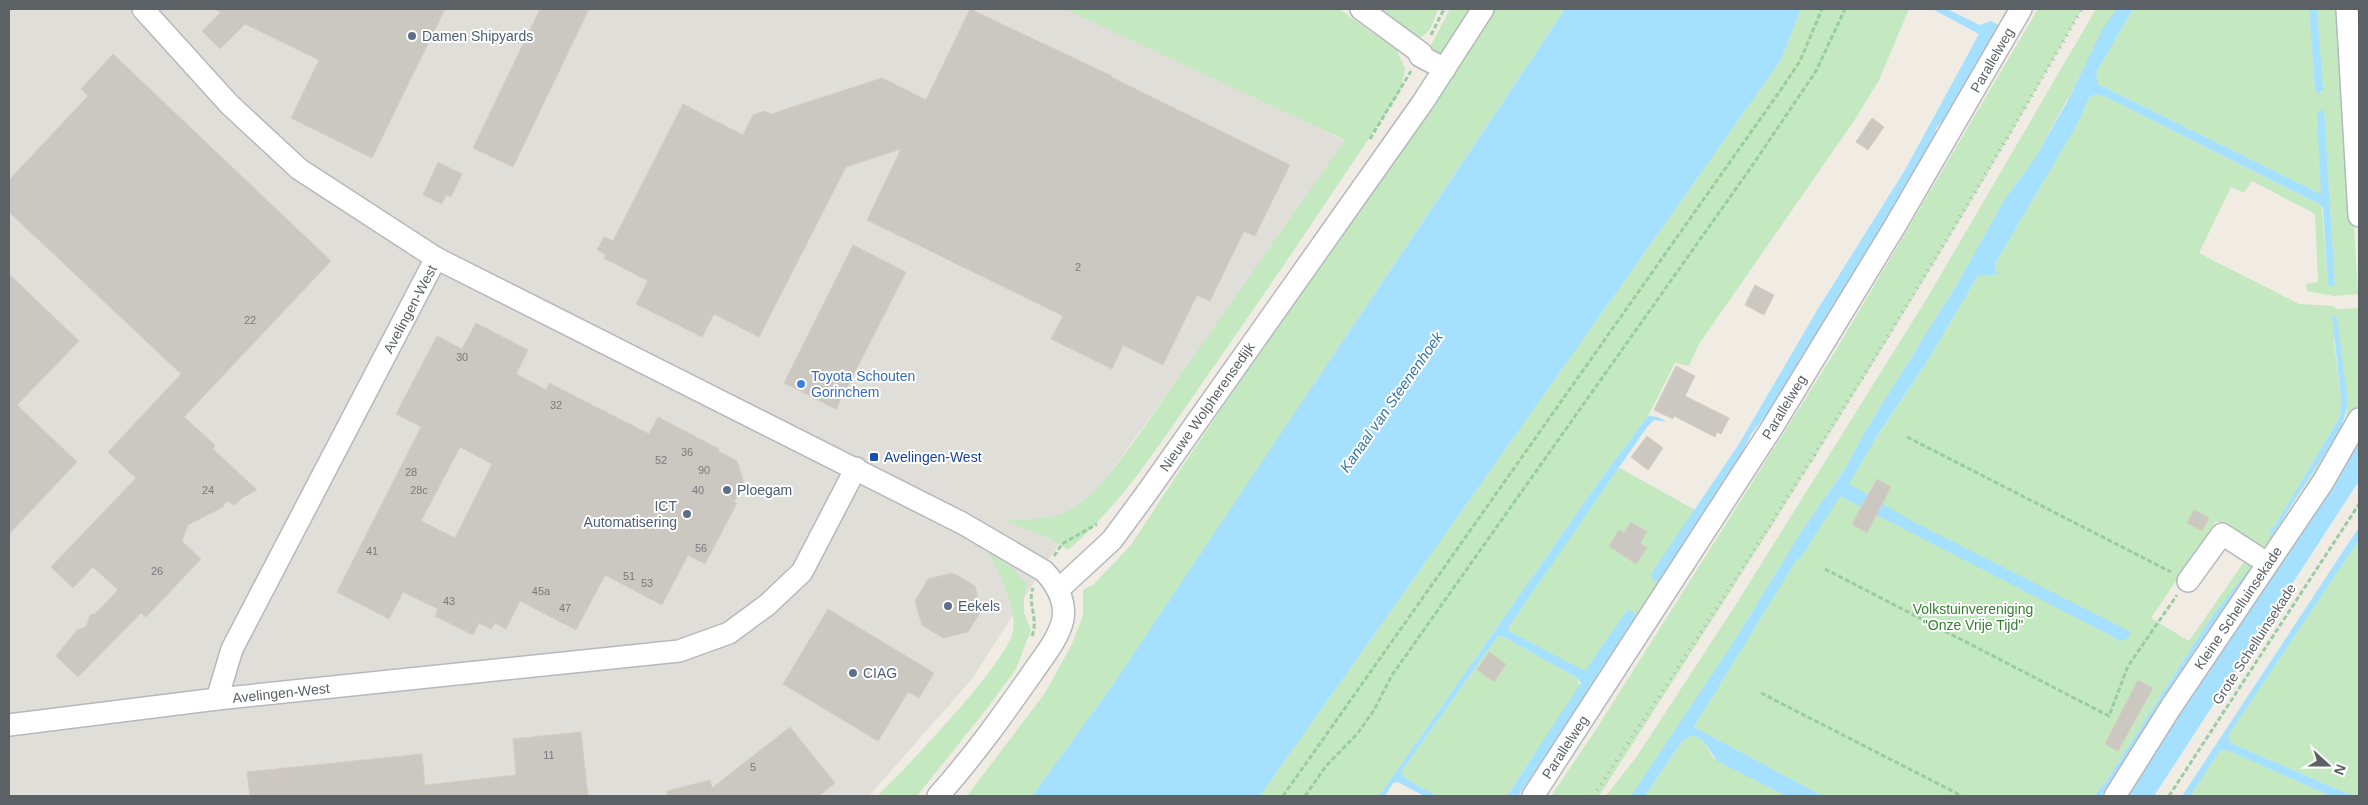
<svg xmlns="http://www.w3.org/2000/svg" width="2368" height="805" font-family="Helvetica,sans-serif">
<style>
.industrial{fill:#e0ded9}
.green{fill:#c4e8c0;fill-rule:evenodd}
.water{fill:#a5e1ff}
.building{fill:#cbc7c1;stroke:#d5cdc2;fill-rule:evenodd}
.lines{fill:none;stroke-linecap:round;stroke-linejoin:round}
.minor-casing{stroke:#b5b8bc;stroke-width:24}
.path{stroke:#9acca3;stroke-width:3;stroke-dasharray:5 2.5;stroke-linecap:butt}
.minor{stroke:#fff;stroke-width:21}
.rail{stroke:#b4b5b6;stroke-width:4;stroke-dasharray:1 6;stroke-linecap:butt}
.service-dot{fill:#5c6f8a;stroke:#fff;stroke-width:2}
.shop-dot{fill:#3f7fe0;stroke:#fff;stroke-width:2}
.transit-dot{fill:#1a4fb4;stroke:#fff;stroke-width:2}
.labels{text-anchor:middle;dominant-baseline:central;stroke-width:4;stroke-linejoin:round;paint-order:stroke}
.number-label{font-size:11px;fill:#787a7d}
.service-label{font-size:14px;fill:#4e5e75;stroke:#fff;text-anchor:start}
.street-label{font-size:14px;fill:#5c6166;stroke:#fff}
.shop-label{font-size:14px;fill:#366cbe;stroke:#fff;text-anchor:start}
.transit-label{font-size:14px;fill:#164399;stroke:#fff;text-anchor:start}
.park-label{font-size:14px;fill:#33822f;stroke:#fff}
.water-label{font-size:15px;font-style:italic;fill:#3777a5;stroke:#fff}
</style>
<rect width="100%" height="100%" fill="#f0ece4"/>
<polygon class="industrial" points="9,9 1081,9 1349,143 1059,543 972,679 869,796 9,796"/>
<g class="green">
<path d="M1065,9h274l58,41 8,19 -5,23c-65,97 -130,195 -197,290 -42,60 -79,120 -135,168l-18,-12 -45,-17c15,-2 32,-1 46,-4 36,-8 56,-41 77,-67l217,-310z"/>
<path d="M1361,9h77c-7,18 -7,28 -28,31z"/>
<polygon points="1450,9 1472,9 1441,54 1437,56 1428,51"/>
<polygon points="1494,9 1565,9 1112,686 1032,796 967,796 1045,693 1071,646 1083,616 1083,590 1094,584 1131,545 1186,461"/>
<polygon points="1801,9 1909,9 1879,80 1854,121 1699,344 1689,366 1675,363 1648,416 1600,480 1379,796 1260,796 1781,60"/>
<path d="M2038,9h44c-151,269 -316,528 -483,787h-48l44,-65 241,-381z"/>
<polygon points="2096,9 2117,9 2035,158 2005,199 1956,286 1867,428 1845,469 1801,532 1729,649 1631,796 1606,796 1637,756 1735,606 1929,295"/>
<path d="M2133,9h176l6,82 7,2 -5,-84h24l17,285 -24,2 -27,-5 -1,-7 12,-2 -3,-68 -63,-33 -8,12 -13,-6 -32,66 100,51 34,2 4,3 22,-1v95l-4,14 -80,127 -11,5 -1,-3 -47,-25 -65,97 38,23 57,-82 9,2 -5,10 -42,51 -101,158 -13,16h-271l-129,-69 103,-169 128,-193 53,-89 20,-3 -3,-1v-8l83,-141 11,-25 7,-4 10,3 213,107 3,4 6,77 7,1 -11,-174 -3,82 -223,-110 -3,-5 1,-6zM2336,316l12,88 -3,16 -51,84 -23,32 -1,-7 4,-2 66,-110 1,-20 -7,-55z"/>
<polygon points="1618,467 1695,510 1651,574 1662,581 1638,619 1627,610 1586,671 1582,671 1509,631 1508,628"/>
<polygon points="2359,540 2359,796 2353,796 2231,743 2228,736"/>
<path d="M988,551l25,18 14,15 -3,12v17l7,17 -15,39 -31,42 -68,85h-40c27,-26 131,-134 136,-165 4,-27 -14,-56 -25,-80z"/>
<polygon points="1498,636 1506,638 1577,678 1580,686 1507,796 1437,796 1406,779 1401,772"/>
<polygon points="1694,735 1704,742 1713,758 1786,796 1645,796 1683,740"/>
<polygon points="2228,750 2330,796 2190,796 2220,751"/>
</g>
<g class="water">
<polygon points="1565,9 1801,9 1781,60 1260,796 1032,796 1112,686"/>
<polygon points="1932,9 1947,9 1980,25 1991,21 1998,25 1998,30 1951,112 1936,128 1934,142 1771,409 1751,434 1740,458 1662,581 1654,581 1651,574 1739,444 1816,312 1905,170 1979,34"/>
<polygon points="2117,9 2133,9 2096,73 2098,84 2321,194 2317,113 2321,110 2324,111 2335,286 2328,285 2323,208 2319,204 2106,97 2096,94 2089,98 2078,123 1995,264 1995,271 2000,274 1978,276 1925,365 1878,435 1849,484 1912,521 2131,632 2128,638 2121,641 1840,496 1801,557 1797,559 1694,727 1823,796 1786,796 1717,761 1704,742 1694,735 1683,740 1645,796 1631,796 1729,649 1801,532 1845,469 1867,428 1956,286 2005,199 2035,158 2067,102 2102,30"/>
<polygon points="2309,9 2317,9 2323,90 2319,94 2315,91"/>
<polygon points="2332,316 2337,317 2348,404 2341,429 2271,537 2270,529 2274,527 2340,417 2341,397"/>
<polygon points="1648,416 1658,417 1667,422 1654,420 1647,427 1508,628 1509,631 1585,671 1627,610 1634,612 1638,619 1518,796 1507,796 1581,683 1577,678 1506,638 1498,636 1401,772 1406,779 1437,796 1424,796 1398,782 1393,783 1385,796 1379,796 1600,480"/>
<path d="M2359,442v39l-205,315h-26c74,-120 158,-233 231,-354z"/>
<polygon points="2359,527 2359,540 2228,736 2231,743 2353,796 2330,796 2227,750 2220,751 2190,796 2182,796"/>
<polygon points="2249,569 2250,571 2197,647 2101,796 2094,796 2107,780 2208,622"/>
</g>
<g class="building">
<polygon points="214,9 445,9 372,158 291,118 319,60 245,24 220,49 202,31 221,12"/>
<polygon points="540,9 589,9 513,167 473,148"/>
<polygon points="970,9 1112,76 1111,77 1290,165 1255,236 1244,231 1210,301 1197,295 1163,365 1123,345 1112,369 1051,339 1063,316 867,220 901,149 846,167 759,337 714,314 702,337 636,304 648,281 604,258 606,255 597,250 604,237 613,241 683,104 743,135 753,115 765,111 771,114 882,78 926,100"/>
<polygon points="113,54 331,261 184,417 215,445 213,449 257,490 242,498 235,505 226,501 223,507 188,525 182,541 201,559 146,617 141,613 78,677 56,656 77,630 86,627 90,615 96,613 118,590 93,567 73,588 51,567 136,478 108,452 181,374 9,212 9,180 88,96 81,89"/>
<polygon points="1872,118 1884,127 1868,150 1856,142"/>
<polygon points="438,162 462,174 451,197 446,195 442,204 423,195"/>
<polygon points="853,245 906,272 836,409 784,383"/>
<polygon points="9,274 79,341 17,405 77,462 9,534"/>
<polygon points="1755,285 1774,295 1764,315 1745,305"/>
<path d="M476,323l52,27 -12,24 30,16 3,-7 100,51 9,-17 61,32 -1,2 19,10 7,22 -10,19 3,1 -32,61 -17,-9 -26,50 -57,-30 -29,55 -56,-29 -14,28 -11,-6 -4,6 -12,-6 -6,12 -38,-19 3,-7 -35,-17 -14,27 -52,-27 84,-165 -25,-13 41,-78 25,13zM460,447l32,17 -37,74 -34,-17z"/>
<polygon points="1676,366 1695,376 1685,396 1729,418 1721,434 1717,432 1715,437 1674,416 1673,419 1654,410"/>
<polygon points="1647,436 1663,448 1648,470 1631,457"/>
<polygon points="1877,479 1891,487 1867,533 1852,524"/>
<polygon points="2194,510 2209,518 2202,531 2187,523"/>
<polygon points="1631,522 1647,532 1640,543 1647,548 1636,564 1609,546 1619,530 1624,533"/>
<polygon points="953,573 975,586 981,611 968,632 943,638 922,625 915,601 928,579"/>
<polygon points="828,609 934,673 919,698 908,692 878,741 783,684"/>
<polygon points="1489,652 1506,664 1494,682 1477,670"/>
<polygon points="2138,680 2153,688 2118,751 2105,744"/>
<polygon points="790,727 835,783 819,796 668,796 667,791 710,780 712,788"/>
<polygon points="581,732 588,796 250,796 247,772 422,754 425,785 516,775 513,739"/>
</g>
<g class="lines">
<g class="minor-casing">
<g id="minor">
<polyline points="143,9 229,104 299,169 436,258"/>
<polyline points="1361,9 1421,53 1420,56 1445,69"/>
<polyline points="2347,9 2359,216"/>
<polyline points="2188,581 2222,534 2267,563"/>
<polyline points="1058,590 1112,540 1146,494 1423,102 1483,9"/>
<path d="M217,699l15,-50 204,-391 526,265 82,48c12,13 22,29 19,48 -4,19 -19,37 -30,53 -30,43 -60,85 -95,124"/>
<polyline points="9,725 217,699 679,651 729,633 767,605 802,572 856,468"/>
<polyline points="1533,796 1773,426 1895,226 2021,9"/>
<polyline points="2115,796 2171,707 2323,482 2359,419"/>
</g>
</g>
<g class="path">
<polyline points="1431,35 1444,9"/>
<polyline points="1370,139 1411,71"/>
<polyline points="1907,437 2171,572"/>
<polyline points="1054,556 1062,544 1097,524"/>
<polyline points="1825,569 2109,716 2128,666 2177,595"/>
<path d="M1032,636c7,-17 -5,-33 1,-48"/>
<polyline points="1761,693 1962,796"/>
<polyline points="1283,796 1780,91 1800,61 1822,9"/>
<polyline points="1305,796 1326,766 1358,733 1374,710 1392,675 1752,166 1816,71 1845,9"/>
<polyline points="2169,796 2359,504"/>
</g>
<use href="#minor" class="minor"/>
<path class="rail" d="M1593,796c172,-257 335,-519 489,-787"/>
</g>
<g class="service-dot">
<circle cx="412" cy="36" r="5"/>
<circle cx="727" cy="490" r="5"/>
<circle cx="687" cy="514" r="5"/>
<circle cx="948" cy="606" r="5"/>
<circle cx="853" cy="673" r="5"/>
</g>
<circle class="shop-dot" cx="801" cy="384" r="5"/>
<rect class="transit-dot" x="869" y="452" width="10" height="10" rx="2.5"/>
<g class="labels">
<g class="number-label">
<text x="1078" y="267">2</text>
<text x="250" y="320">22</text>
<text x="462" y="357">30</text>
<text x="556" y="405">32</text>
<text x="687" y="452">36</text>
<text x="661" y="460">52</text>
<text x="704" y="470">90</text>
<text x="411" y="472">28</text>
<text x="208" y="490">24</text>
<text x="419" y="490">28c</text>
<text x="698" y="490">40</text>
<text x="701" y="548">56</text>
<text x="372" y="551">41</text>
<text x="157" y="571">26</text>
<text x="629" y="576">51</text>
<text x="647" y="583">53</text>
<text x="541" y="591">45a</text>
<text x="449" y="601">43</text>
<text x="565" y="608">47</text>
<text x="549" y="755">11</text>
<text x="753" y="767">5</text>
</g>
<g class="service-label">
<text x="422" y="36">Damen Shipyards</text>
<text x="737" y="490">Ploegam</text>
<text x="677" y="506" text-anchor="end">ICT<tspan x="677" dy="16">Automatisering</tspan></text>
<text x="958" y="606">Eekels</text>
<text x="863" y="673">CIAG</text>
</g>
<g class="street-label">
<text transform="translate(1992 60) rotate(-60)">Parallelweg</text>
<text transform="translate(410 309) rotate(-62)">Avelingen-West</text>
<text transform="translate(1207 407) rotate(-55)">Nieuwe Wolpherensedijk</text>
<text transform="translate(1784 407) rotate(-59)">Parallelweg</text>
<text transform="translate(2238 608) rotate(-56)">Kleine Schelluinsekade</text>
<text transform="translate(2254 644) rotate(-57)">Grote Schelluinsekade</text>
<text transform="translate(281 693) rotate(-6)">Avelingen-West</text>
<text transform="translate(1565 747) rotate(-57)">Parallelweg</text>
</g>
<g class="shop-label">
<text x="811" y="376">Toyota Schouten<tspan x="811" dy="16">Gorinchem</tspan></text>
</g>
<g class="transit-label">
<text x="884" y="457">Avelingen-West</text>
</g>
<g class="park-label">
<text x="1973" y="609">Volkstuinvereniging<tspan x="1973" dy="16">"Onze Vrije Tijd"</tspan></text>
</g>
<g class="water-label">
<text transform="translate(1391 402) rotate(-55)">Kanaal van Steenenhoek</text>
</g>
</g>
<rect width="2368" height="805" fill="none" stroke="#5c6166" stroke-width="20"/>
<g transform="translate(2328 765) rotate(111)" stroke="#ffffff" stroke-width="4" paint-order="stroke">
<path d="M0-4L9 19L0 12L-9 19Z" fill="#5c6166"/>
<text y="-8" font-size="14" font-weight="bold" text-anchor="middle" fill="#5c6166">N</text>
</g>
</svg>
